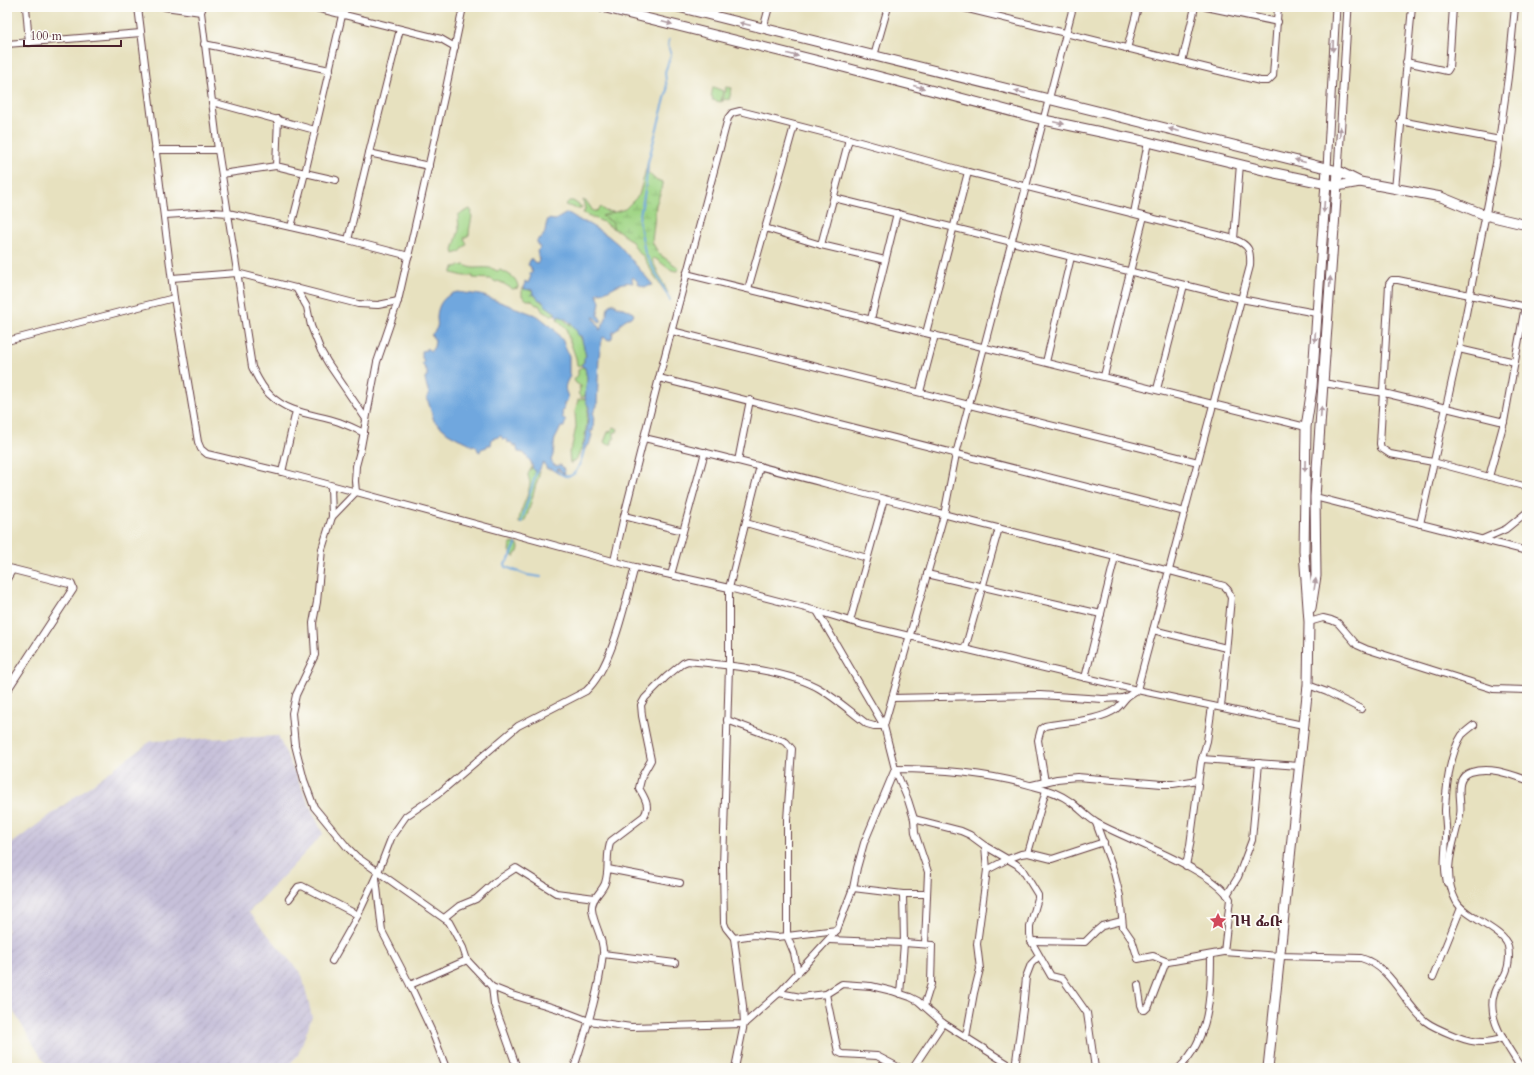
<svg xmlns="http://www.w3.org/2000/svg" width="1534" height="1075" font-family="Cardo,'Noto Serif Ethiopic',serif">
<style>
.industrial{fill:url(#industrial-furrows)}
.green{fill:#a1d687;stroke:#767a59}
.wetland{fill:url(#wetland-marsh);stroke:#767a59}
.water{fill:#70a7de;stroke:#5d6384}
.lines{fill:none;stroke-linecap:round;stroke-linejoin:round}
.stream{stroke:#70a7de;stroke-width:2}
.minor-casing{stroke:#623c41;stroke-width:8}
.tertiary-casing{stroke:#623c41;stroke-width:9}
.primary-casing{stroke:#623c41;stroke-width:11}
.minor{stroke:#fff;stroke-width:6}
.tertiary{stroke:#fff;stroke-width:7}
.primary{stroke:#fff;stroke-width:9}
.oneway{fill:#ae9aa0}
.labels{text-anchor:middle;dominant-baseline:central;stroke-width:3.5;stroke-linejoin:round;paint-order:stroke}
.poi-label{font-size:15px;font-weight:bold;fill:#4a1f2b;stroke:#fdfcf7;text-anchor:start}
</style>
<defs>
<pattern id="industrial-furrows" width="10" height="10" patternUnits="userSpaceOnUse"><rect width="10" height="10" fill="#c6c0d9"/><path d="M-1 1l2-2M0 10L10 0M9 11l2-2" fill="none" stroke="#aca5ba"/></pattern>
<pattern id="wetland-marsh" width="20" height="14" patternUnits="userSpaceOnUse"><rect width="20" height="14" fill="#a1d687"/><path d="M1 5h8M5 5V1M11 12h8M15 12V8" fill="none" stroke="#8cb775"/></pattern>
</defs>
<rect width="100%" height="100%" fill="#fdfcf7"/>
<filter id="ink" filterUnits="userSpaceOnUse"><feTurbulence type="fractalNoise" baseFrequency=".025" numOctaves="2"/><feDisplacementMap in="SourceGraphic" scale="8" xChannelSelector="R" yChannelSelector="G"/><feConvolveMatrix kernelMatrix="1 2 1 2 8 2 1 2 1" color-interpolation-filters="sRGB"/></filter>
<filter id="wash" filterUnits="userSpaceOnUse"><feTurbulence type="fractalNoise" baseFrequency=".012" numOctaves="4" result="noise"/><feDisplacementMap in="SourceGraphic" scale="16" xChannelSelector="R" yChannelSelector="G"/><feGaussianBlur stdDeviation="0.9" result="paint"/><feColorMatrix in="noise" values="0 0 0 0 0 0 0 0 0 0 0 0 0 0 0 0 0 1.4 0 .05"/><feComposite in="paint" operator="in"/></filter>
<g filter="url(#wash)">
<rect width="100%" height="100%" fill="#e7e1bf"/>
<polygon class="industrial" points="278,736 323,834 249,912 302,975 312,1017 298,1055 286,1068 48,1068 7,1001 7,847 151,741"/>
<g class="green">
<polygon points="713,87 723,91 721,102 712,100 713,97 711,97"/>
<polygon points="726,87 732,88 729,100 725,99 722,102 725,91 727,91 725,89"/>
<polygon points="583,200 587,202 593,211 597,211 601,207 605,211 614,212 603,216 613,222 614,229 603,222 583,213 585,209"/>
<polygon points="569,201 573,201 582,207 581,209 578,209 565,205"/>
<path d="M470,209l2,3 -1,3 1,1c-1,7 -3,12 -3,19l-5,3 3,6 -7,8 -6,2 -1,-4 6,-20 -1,-15z"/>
<path d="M464,265c3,1 7,3 10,3 8,0 16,-2 23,3l3,-1c9,4 18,8 18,18l-6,1c-3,-2 -9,-6 -14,-8l-2,1 -5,-3 -18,-1v-2h-9l-12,-3v-3l2,-1v-2z"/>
<path d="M523,288l9,3c2,7 19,17 24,23l-5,1 -8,-3 -4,-7h-3l-5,-5h-4l-5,-4v-6z"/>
<path d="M559,315l13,12 -3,-3 2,-1c8,9 23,35 8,43l-2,-1 -1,-7 -9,-25v-4l-10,-10z"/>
<polygon points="581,367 585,368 587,378 585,396 581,398 578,393 580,391 579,387 582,387 576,383 574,380 578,375 578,370"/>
<path d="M584,399c6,4 4,10 3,17 -1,17 -2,28 -11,44h-2l-2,3h-2l-1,-11 3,-6 4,-19 -1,-15 3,-12z"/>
<polygon points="614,427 618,429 617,432 614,432 614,437 615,438 612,440 612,444 606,444 604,442 608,432 611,431"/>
</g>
<g class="wetland">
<path d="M648,162v11l8,7 7,2v3l-7,20 -4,37 7,12 20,14 -2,3c-9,0 -15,-9 -23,-13l-2,2 16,33 -1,1 -11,-15 -13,-23 -5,-4 -7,-12 -4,-2 -8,-7 -5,-2 -2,-7 -10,-6 23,-7 14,-14z"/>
<path d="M532,467l2,3 5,1v5c-5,11 -10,42 -17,48l-3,-1c0,-9 4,-17 7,-24 2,-5 3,-10 4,-16 -2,-10 -4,-6 2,-16z"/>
<polygon points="513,543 518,544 519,548 518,552 516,553 514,557 509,551 510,545"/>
</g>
<g class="water">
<path d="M567,213c6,1 12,9 18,9l22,13 12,10 34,40 -9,2 -5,-2 -2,-4 -4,-4 -1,2 1,4c-13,-3 -21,7 -32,10l-2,-1 -2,1 3,9 -2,13 4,6 -3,1 -3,-4 -3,-1 4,6 3,7c1,-3 3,-5 5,-9 3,-7 0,-14 8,-18l4,3 12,4 5,4 -2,3c-14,3 -9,11 -19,15l-1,6 -3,2 -6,-3c-2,6 -3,14 -4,20l-2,49 -4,7 1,1 -1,17h-3l2,4 -3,10h-2l-3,6 -2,-3 4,-10 3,-30 -4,-9 2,-21 -2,-10 -4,-3 3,-3v-4l2,-2 -5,-20 -3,-1c-3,-10 -10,-15 -19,-19l-1,2 -3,-4 1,-1 -10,-7 -5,-6h-2l-5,-6 -3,1 2,-2 -1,-3 -8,-1 1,-8 3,2 3,-7 -2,-2 3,-1v-3h-1v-3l-3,-2 3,-7 3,4 3,1 2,-3 -2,-9 3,-3 -3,-4v-4c2,-1 4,-2 6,-4 3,-4 2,-11 5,-17l7,1z"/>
<path d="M457,292l24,3 57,21 15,12 10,13 6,15v18l1,2c-4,7 -7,12 -2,20l-1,5 -3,2v7l-2,2 1,7 3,1 -2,7h-3c-2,4 -4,9 -6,12 -2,7 0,14 -4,21l2,4 3,2 4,-1 3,2 2,7h-2l-5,-6 -1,2 2,1v3l-8,-5h-4l-4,-7 -4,9 -3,1 -3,-3 -2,-7 -7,-9 -6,-1 -2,-7 -2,1 -2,-3 -5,-1v-2l-4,-1 -2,-3 -9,3 -1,6h-4v2l-6,2 -1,3 -2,-1 -1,-3 -3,-3 -2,1 -5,-4 -8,-3 -11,-6 -14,-12 -7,-23 2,-4 -4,-14v-3l2,-1v-5l-5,-7 2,-3 -2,-3v-7l4,-1v-2l5,3 3,-4 1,-7 -4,-5c2,-2 5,-5 6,-8 1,-3 0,-6 0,-9 0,-13 7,-23 20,-26z"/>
</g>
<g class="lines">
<g class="stream">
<polyline points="669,40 668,45 671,55 665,72 667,91 648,162 645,191 639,220 645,253 670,300"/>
<path d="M558,472c17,14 23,-10 26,-22"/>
<polyline points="521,523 537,470"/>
<polyline points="516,544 511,556 505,564 506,567 527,575 541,577"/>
</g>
</g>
</g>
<g filter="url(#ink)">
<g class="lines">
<g class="minor-casing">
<g id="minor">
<polyline points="26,7 29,43"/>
<polyline points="138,7 174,298 198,442 201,449 207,454 282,472 635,567 729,588 817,611 863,625 1137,690 1303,725"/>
<polyline points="165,7 201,12"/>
<path d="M203,7l-2,5 17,138 34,217c5,10 10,21 18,28 19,19 45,19 69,27 8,3 17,7 25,11"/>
<polyline points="312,7 441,39 455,47"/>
<polyline points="960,7 1260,81 1268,81 1273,76 1278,7"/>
<polyline points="1206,7 1278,22"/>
<polyline points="763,29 769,7"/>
<polyline points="7,44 141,33"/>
<polyline points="204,44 330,70"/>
<polyline points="1127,49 1138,7"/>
<polyline points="874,56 888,7"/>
<polyline points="1182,62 1195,7"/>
<polyline points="1406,62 1447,71 1449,68 1453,7"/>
<polyline points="212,102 315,130"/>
<polyline points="278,119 276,166 305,173 344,7"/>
<polyline points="1400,121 1500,140"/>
<polyline points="155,150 218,150"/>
<polyline points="369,153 429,166"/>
<polyline points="222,174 276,166"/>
<polyline points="1395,189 1412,7"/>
<polyline points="834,198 1241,299 1316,313"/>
<polyline points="1134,213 1148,142"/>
<polyline points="165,215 213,212 228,213 348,240 409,256"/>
<polyline points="291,227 305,173 336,180"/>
<polyline points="765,228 821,245 885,260"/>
<polyline points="1234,239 1240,164"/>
<polyline points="348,240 369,153 400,29"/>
<polyline points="821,245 849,139"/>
<polyline points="686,274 1306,427"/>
<polyline points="172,278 237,273 358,304 378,305 398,301"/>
<polyline points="296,288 307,307 311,326 321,351 328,363 366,419"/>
<polyline points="748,289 794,126"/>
<polyline points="1527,307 1398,280 1392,280 1389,284 1380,444 1381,448 1390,454 1433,462 1527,487"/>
<polyline points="871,319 897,213"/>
<polyline points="672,331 1198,462"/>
<polyline points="926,333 968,172"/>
<polyline points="7,341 174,298"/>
<polyline points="1459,349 1515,362"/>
<polyline points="1046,362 1071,257"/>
<polyline points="1104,376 1144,216"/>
<polyline points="659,378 1185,512"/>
<polyline points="1323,383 1384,393 1504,422"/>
<polyline points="1157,389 1184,285"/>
<polyline points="920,392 935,335"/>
<path d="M644,438c101,23 199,51 299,76 93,25 188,45 281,72l4,4 3,8 -10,109"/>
<polyline points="738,461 750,400"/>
<polyline points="282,472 296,411"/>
<polyline points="1489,477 1504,422 1525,306"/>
<polyline points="331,486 332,517 322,549 317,602 313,623 315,655 296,695 292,713 295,745 304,780 314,807 347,847 357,857 449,922 463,948 467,960 492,987 512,995 558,1009 589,1021 631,1027 744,1024 779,993 837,930 853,888 857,868 864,843 895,769 884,726 817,611"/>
<polyline points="1315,497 1527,551"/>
<polyline points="624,516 683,531"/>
<polyline points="332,517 356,492 355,481 356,466 361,447 377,362 398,301 445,93 463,7"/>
<polyline points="746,523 867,558"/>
<polyline points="1420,524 1459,349 1496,163 1508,77 1515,7"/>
<polyline points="1483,539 1506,529 1527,512"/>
<path d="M614,561l10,-45 35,-138 69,-260 4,-5 8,-2 109,28 119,33 266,67c15,6 17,11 16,27l-113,424 -9,6 -6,2 -19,1 -63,-4 -148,3"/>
<polyline points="927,574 1101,614"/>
<polyline points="671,575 705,452"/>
<polyline points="7,579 13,569"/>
<polyline points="850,621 884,499"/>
<polyline points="1309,622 1323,618 1331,620 1338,623 1357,645 1366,649 1493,689 1527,690"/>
<polyline points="1153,630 1226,648"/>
<polyline points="965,649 999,528"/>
<polyline points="1085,678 1115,557"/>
<polyline points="1308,685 1327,692 1361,709"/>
<polyline points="727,720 786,742 792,749 787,820 787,936 777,937 754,935 734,938"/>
<polyline points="1202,759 1299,766"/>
<path d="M1045,782l-7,-42 3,-11 4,-3c19,-4 55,-5 71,-17 4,-3 7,-8 11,-12"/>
<polyline points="1032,785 1057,779 1077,777 1162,784 1173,784 1198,780"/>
<polyline points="914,819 961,831 970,835 985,846 1016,864 1022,869 1038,895 1038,898 1030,926 1030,934 1031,941 1051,976 1063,979 1087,1013 1095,1068"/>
<polyline points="1096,823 1114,872 1120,896 1123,927 1132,940 1138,959 1153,956 1168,962 1224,952"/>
<polyline points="1028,853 1046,790"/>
<polyline points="1186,866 1190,845 1201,762 1207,741 1212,706"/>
<polyline points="608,869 680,883"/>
<polyline points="987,870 1008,859 1021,854 1028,853 1052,859 1104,842"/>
<polyline points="376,878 382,931 410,985 467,960"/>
<path d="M1447,883c-4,-19 -2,-27 -1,-46 1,-9 -1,-18 -1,-27 1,-22 5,-57 17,-75 4,-4 8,-7 12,-10"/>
<polyline points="853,888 903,894 927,894"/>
<polyline points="1227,895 1238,877 1252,840 1259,763"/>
<polyline points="289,899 298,887 302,886 358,915"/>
<polyline points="444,918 459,906 476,899 496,881 516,868 556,893 595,898"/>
<polyline points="829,940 904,943 932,945 931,984 924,1006"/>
<polyline points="1031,941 1085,942 1096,931 1102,926 1122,921"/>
<path d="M925,944l3,-72 -13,-39 -1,-14 -6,-19 -13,-31c46,0 93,4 138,17 13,3 27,8 38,16 9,7 17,16 26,21 31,17 117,47 133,76l-6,53 56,4 81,2c31,9 41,43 64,63 9,7 23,12 33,16 15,6 30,7 45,1"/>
<polyline points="603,954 675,963"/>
<path d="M332,961l26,-46 20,-43 14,-36 14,-20 31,-21 81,-69 68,-35c27,-25 39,-89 49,-124"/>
<polyline points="798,973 794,953 787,936 837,930"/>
<polyline points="1433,977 1461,908"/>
<polyline points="410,985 433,1034 446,1068"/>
<polyline points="1138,985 1141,1005 1143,1010 1145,1010 1149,1006 1166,962"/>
<polyline points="492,987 494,1004 517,1068"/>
<polyline points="779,993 801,997 826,994 842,984 871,986 892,991 910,997 918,1001 943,1023 1008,1064 1011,1068"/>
<polyline points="826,994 838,1052 842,1054 877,1056 900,1068"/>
<polyline points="900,994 904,943 903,894"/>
<polyline points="966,1037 974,993 980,969 977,944 987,870 985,846"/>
<path d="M574,1068c12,-38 25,-75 29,-115 1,-15 -10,-29 -11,-44 -1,-11 10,-17 13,-26 5,-14 0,-29 6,-42l33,-25c7,-10 0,-19 -5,-28l3,-12 9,-16 -9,-44 -1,-11 4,-7 21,-21 17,-14 5,-2c38,4 100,9 132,28 17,10 32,24 47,35l7,2h10l60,-211 12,-61 117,-447"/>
<polyline points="735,1068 744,1024 743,1006 734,938 726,928 724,923 723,866 729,666 729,588 760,466"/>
<polyline points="913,1068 943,1023"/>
<polyline points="1015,1068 1023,1009 1026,977 1031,964 1039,956"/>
<path d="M1179,1068c31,-30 32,-73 32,-113"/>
<path d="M1521,1068c-14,-23 -38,-52 -25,-80 2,-4 5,-7 7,-10 6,-9 7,-22 5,-32 -4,-16 -44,-29 -52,-45 -15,-29 -2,-57 4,-86 3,-13 -8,-37 11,-43 18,-6 39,2 56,8"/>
</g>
</g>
<g class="tertiary-casing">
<g id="tertiary">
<polyline points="1327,168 1336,7"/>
<polyline points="1338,171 1348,7"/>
<polyline points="7,568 71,584 73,589 7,690"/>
</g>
</g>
<g class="primary-casing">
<g id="primary">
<polyline points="602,7 839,66 1044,120 1148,142 1275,173 1337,186 1360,182"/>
<polyline points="678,7 1338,171 1360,182 1441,197 1485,215 1527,225"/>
<polyline points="1311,608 1316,576 1315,497 1338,171"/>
<polyline points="1268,1068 1308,685 1309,622 1304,551 1306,427 1312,388 1327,168"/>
</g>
</g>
<use href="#minor" class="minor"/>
<use href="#tertiary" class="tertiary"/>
<use href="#primary" class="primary"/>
</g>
<defs><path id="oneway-solid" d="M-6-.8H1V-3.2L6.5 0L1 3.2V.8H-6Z"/></defs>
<g class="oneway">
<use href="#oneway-solid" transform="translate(667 23) rotate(14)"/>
<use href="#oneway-solid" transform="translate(745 24) rotate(-166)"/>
<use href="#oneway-solid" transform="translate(1333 46) rotate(93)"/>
<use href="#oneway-solid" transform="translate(793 55) rotate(14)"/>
<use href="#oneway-solid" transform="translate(919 87) rotate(15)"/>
<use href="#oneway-solid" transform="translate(1020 92) rotate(-166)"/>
<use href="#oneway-solid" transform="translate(1059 123) rotate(12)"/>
<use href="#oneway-solid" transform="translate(1174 130) rotate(-166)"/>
<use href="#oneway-solid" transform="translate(1340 132) rotate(-87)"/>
<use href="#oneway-solid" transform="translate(1300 161) rotate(-165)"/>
<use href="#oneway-solid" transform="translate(1324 207) rotate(94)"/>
<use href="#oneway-solid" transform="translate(1330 282) rotate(-86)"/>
<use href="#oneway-solid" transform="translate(1315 337) rotate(94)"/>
<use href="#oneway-solid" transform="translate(1321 412) rotate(-86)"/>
<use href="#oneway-solid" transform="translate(1305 466) rotate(91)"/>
<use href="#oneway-solid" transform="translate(1315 584) rotate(-81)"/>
</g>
</g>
<defs>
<g id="sight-bare" transform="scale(1.38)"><path d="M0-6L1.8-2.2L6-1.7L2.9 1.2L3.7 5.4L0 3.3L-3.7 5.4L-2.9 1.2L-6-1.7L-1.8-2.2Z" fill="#d1495b" stroke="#fdfcf7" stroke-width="2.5" paint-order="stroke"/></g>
</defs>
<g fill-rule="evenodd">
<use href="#sight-bare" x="1218" y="921"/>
</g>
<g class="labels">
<g class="poi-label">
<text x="1231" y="921">ገዛ ፌቡ</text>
</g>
</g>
<rect width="1534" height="1075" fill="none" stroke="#fdfcf7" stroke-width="24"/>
<path d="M24 40v6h97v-6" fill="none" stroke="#4a1f2b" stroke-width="2"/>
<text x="30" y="40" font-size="12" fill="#4a1f2b" stroke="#fdfcf7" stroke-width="3" paint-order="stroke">100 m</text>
</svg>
